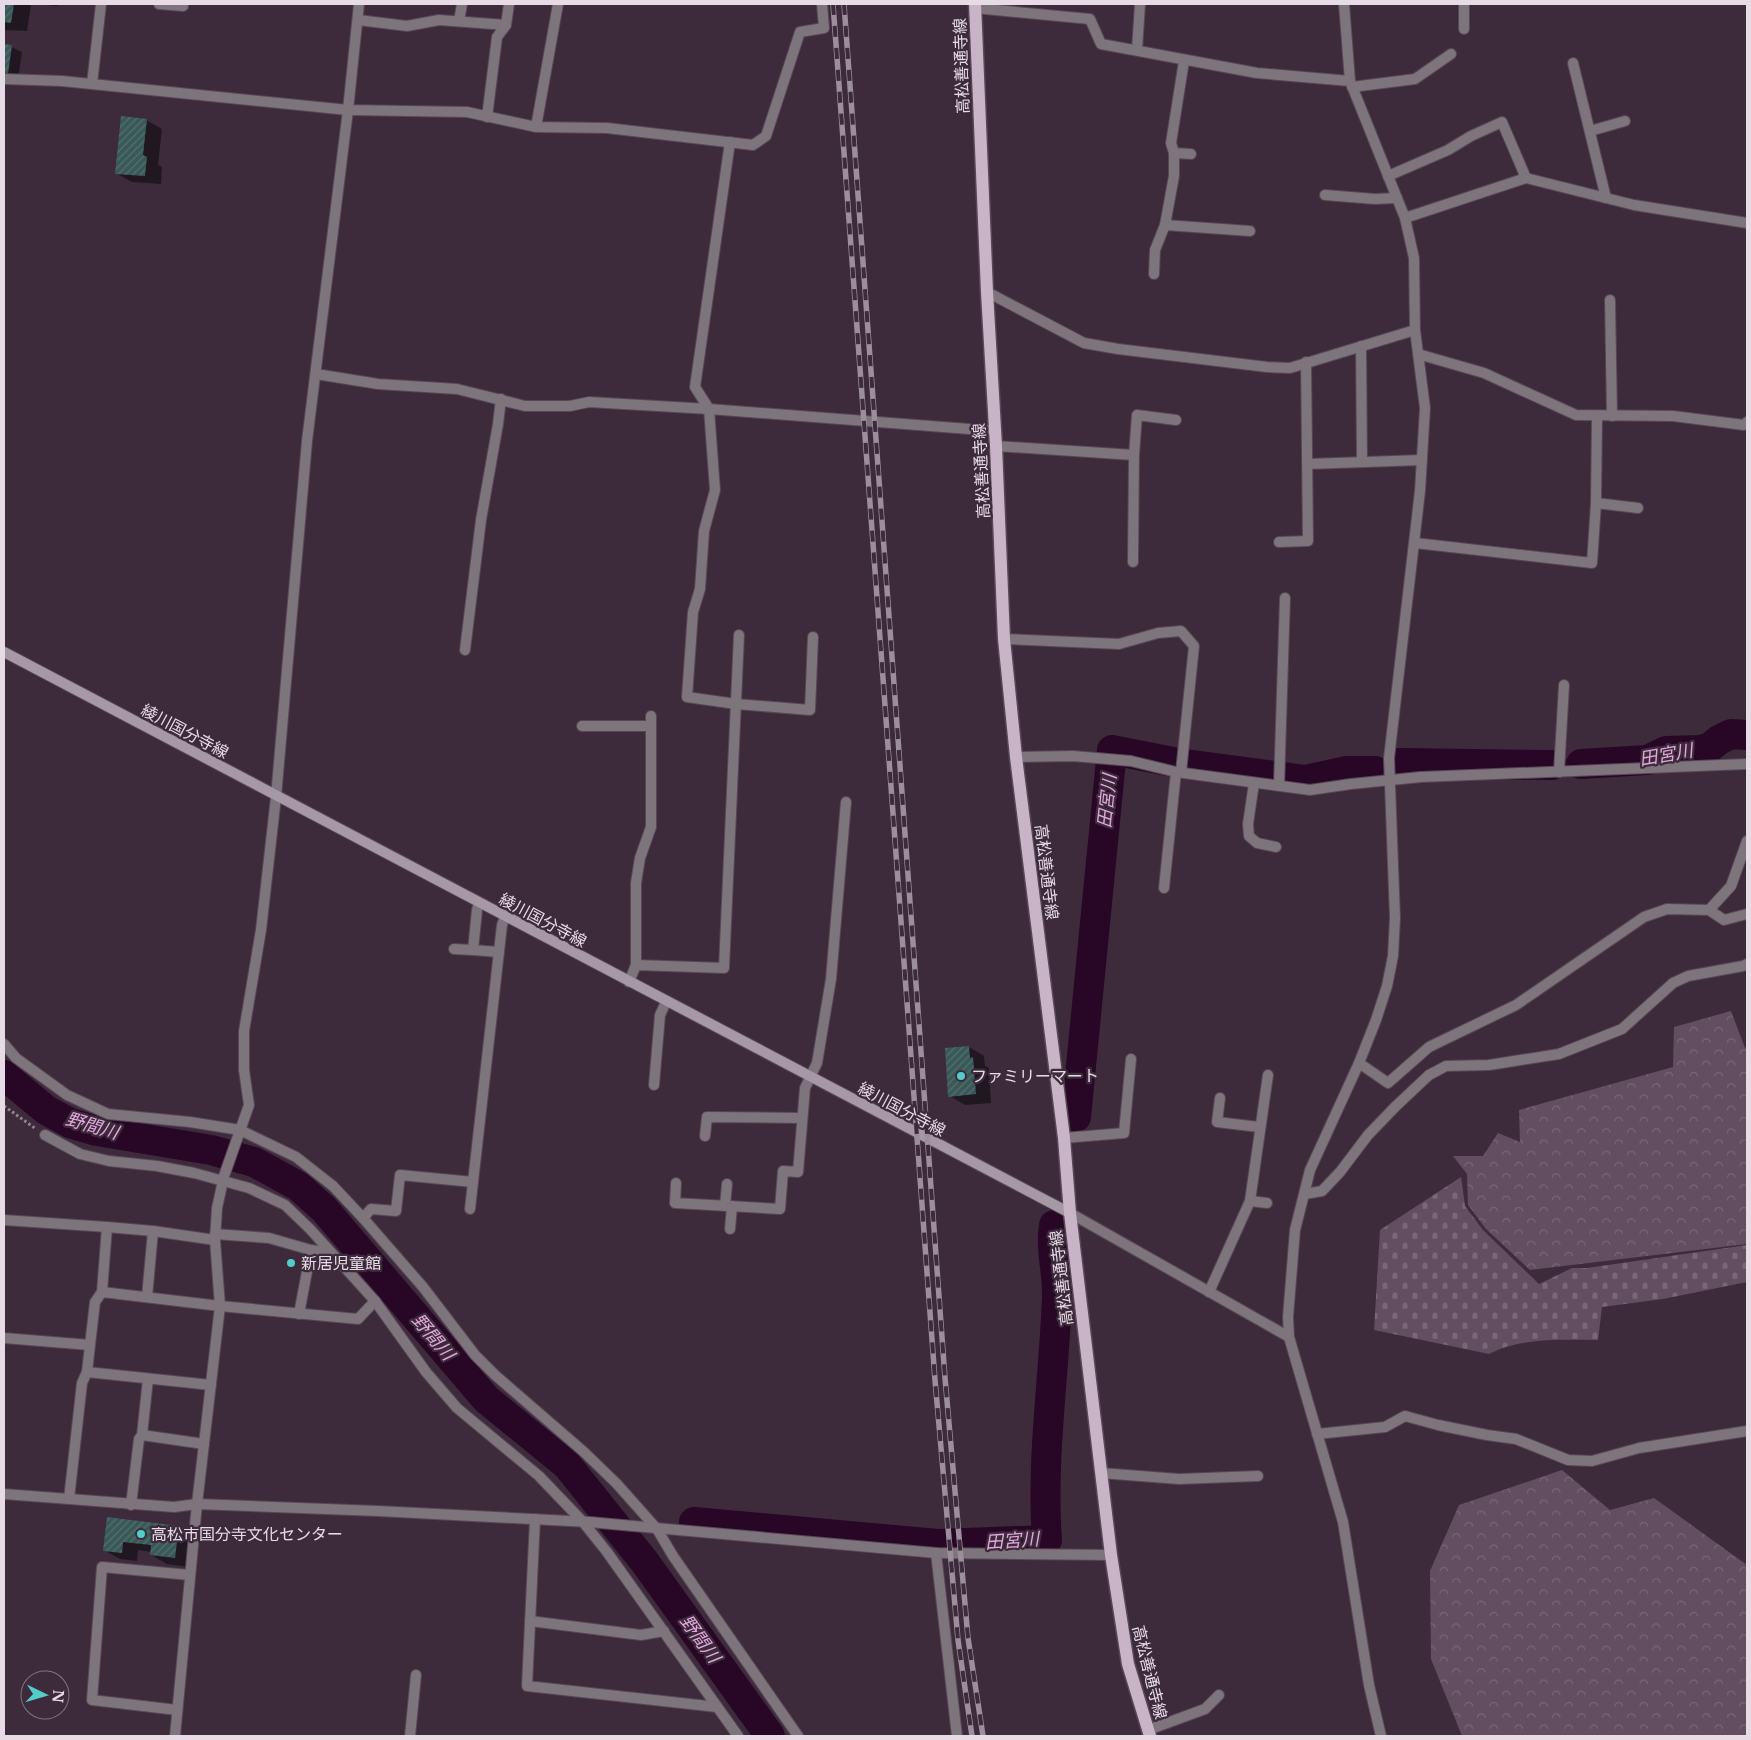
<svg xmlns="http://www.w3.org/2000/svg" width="1751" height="1740" font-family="'Libre Baskerville','Noto Sans JP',serif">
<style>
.forest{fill:url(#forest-crowns)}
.cemetery{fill:url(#cemetery-stones)}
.shadow{fill:#0007}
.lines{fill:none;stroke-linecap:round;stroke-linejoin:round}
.river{stroke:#270725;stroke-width:30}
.building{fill:url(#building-hatch)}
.lane-casing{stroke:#584757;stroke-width:12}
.street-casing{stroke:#584757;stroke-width:12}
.secondary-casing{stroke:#584757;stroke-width:12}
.primary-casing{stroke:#584757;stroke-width:15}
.path{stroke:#948593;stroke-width:3;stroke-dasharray:2.5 2.5;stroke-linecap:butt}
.lane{stroke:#7d747c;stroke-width:10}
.street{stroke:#7d747c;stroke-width:10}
.secondary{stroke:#a798a6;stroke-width:10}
.primary{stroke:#c8b4c6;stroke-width:12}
.rail-casing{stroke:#9d8e9c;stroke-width:5.5}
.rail{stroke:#3d2b3c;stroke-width:4;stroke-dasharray:11;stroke-linecap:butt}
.poi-dot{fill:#53cdc9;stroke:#3d2b3c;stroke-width:2}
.labels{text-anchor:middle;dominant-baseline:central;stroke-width:4.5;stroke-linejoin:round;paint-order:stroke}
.street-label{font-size:16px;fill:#e7dbe6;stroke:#3d2b3c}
.poi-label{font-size:16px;fill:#e7dbe6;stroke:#3d2b3c;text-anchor:start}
.water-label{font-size:18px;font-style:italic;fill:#e4a8df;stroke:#3d2b3c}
</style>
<defs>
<pattern id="forest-crowns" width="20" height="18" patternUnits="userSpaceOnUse" patternTransform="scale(1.25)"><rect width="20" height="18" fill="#634d61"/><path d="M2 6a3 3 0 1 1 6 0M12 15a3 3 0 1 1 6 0" fill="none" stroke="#796678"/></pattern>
<pattern id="cemetery-stones" width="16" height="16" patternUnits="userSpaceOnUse" patternTransform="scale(1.25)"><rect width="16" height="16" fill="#634d61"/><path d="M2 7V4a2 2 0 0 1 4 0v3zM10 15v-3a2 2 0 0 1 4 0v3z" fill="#796678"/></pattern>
<pattern id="building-hatch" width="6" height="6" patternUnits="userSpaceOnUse" patternTransform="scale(1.25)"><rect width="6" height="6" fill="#385957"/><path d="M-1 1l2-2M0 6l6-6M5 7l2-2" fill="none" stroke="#55706f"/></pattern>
</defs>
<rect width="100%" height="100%" fill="#3d2b3c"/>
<g class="forest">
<polygon points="1731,1011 1745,1048 1747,1047 1747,1244 1530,1270 1486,1229 1468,1205 1467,1174 1453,1156 1483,1156 1498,1133 1520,1142 1519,1110 1673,1067 1674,1027"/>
<polygon points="1562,1470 1610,1510 1654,1498 1747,1565 1747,1736 1462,1736 1431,1659 1430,1571 1459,1505"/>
</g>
<path class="cemetery" d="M1461,1177l4,29 18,24 56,54 33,-16h15l160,-23v37l-84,17 -61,8 -4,33c-36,0 -77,-3 -109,14l-115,-24 6,-100z"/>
<g class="shadow">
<polygon points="4,4 31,4 27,31 4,30"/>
<polygon points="37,4 58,4 57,6"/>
<polygon points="4,45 11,47 22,52 18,79 4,78"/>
<polygon points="146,120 162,129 158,165 162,167 161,184 132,182 116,173"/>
<polygon points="969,1047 984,1056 985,1066 989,1068 991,1103 965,1105 950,1096"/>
<polygon points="108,1518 178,1527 194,1536 190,1567 167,1564 151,1555 151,1552 138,1550 137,1561 120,1559 104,1550"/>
</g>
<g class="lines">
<g class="river">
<polyline points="1400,763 1552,765"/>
<polyline points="1581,764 1647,760 1666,751 1700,750 1709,748 1719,740 1731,734 1747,735"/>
<polyline points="4,1075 46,1110 70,1123 97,1131 211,1150 254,1162 298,1186 324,1209 486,1399 567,1465 644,1561 770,1736"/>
<polyline points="1076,1117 1112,750 1178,763 1305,780 1347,771 1375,771"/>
<path d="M694,1522l244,22 109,-4c-6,-79 7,-163 10,-243 1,-25 -7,-45 -3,-72"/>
</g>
</g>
<g class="building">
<polygon points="4,4 14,4 11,23 4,22"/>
<polygon points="4,44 12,45 8,74 4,73"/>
<polygon points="121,116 147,119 143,155 147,157 145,176 115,174"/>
<polygon points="969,1046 970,1058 973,1057 976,1094 948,1097 945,1048"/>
<polygon points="107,1517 179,1526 175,1558 150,1555 151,1545 123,1542 122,1553 103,1551"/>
</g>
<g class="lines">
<g class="lane-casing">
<polyline id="lane" points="936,1553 957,1736"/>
</g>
<g class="street-casing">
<g id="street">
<polyline points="159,4 183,6"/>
<polyline points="1344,4 1350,81 1405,218 1414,258 1415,330 1425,408 1420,491 1389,758 1395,918 1393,956 1387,986 1376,1020 1359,1063 1310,1170 1295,1230 1288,1317 1289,1337 1343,1522 1369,1685 1381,1736"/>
<polyline points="1464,4 1464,29"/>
<polyline points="975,8 1090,19 1101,44 1257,73 1350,81"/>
<polyline points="358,20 407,26 439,20 506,25 509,4"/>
<polyline points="459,21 462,4"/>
<polyline points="1137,50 1140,4"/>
<polyline points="1573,63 1606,198"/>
<polyline points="4,79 62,81 348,110 467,112 536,127 607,128 753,145 766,136 800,32 824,28 822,4"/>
<polyline points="92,84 101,4"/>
<polyline points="1352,87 1415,79 1451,54"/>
<polyline points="487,117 497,37 506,25"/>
<polyline points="536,127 558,4"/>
<polyline points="1590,131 1625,121"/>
<polyline points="730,142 695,387 709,409 715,490 704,531 700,589 693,612 687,697 736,704 810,710 813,637"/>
<polyline points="1174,153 1191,154"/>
<polyline points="1388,176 1448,150 1471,136 1502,122 1526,178"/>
<polyline points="1325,195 1375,199 1397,198"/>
<polyline points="1405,218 1526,178 1634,205 1747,223"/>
<polyline points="1165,225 1250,231"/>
<polyline points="1154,274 1155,250 1165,225 1174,176 1174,153 1171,143 1184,61"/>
<polyline points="987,292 1084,343 1118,349 1267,367 1290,368 1415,330"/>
<polyline points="1610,300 1612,416"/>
<polyline points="1361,346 1362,462"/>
<polyline points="1418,354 1484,373 1576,415 1673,416 1744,425 1747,422"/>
<polyline points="316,374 378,384 457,389 525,406 570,406 589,402 709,409 995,431"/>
<polyline points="996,446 1134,455"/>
<polyline points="1308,464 1422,460"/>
<polyline points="1596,503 1638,508"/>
<polyline points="1279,542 1308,541 1306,362"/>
<polyline points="1415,543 1592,563 1596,503 1597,417"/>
<polyline points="1133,562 1134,455 1137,415 1176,420"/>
<polyline points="1004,639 1119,644 1158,633 1181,631 1194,646 1181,772"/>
<polyline points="465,650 481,520 498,424 501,399"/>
<polyline points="582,726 651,726"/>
<polyline points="1016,757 1073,756 1131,761 1176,772 1310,790 1351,784 1421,777 1747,764"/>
<polyline points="1559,772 1564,685"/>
<polyline points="1254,783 1248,824 1249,836 1257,843 1276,847"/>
<polyline points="1279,786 1285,598"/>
<polyline points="1164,888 1176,772"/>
<polyline points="479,903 477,910 473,950 499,952"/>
<polyline points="1709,910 1731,886 1747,841"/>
<polyline points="454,949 473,950"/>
<polyline points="636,965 636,883 640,858 651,827 651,716"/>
<polyline points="629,982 636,965 724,968 739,635"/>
<polyline points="4,1044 16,1058 67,1095 108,1114 190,1122 240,1130 296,1157 333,1186 363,1218 423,1287 475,1355 495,1375 584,1452 617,1484 657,1529 673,1556 798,1736"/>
<polyline points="1359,1063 1388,1083 1429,1047 1516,1005 1644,917 1667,909 1709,910 1724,920 1747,914"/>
<polyline points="654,1085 660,1015 666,1002"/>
<polyline points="1220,1098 1217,1122 1259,1127"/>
<polyline points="45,1135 80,1154 109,1161 157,1166 194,1173 249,1188 285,1205 310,1229 375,1301 426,1372 457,1408 539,1476 583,1522 607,1552 738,1736"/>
<polyline points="705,1136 707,1117 802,1118"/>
<polyline points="1064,1138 1124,1133 1131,1059"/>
<polyline points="676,1183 675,1203 780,1209 783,1171 798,1172 805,1088 817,1063 831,979 846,802"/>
<polyline points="1305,1194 1322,1191 1340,1172 1368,1135 1396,1106 1429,1075 1446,1066 1489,1065 1559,1054 1622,1029 1673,983 1688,976 1743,966 1747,964"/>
<polyline points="1250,1201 1267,1203"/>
<polyline points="725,1206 727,1184"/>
<polyline points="470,1209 473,1182"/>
<polyline points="1070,1213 1289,1337"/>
<polyline points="363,1218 371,1209 396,1211 400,1175 473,1182 502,925 505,917"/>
<polyline points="4,1220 107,1227 102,1292"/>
<polyline points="107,1227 153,1231 147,1297"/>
<polyline points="730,1229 732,1206"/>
<polyline points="153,1231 215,1240"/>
<polyline points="215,1234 269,1238 311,1250"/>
<polyline points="1209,1292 1250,1201 1268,1075"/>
<polyline points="299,1314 311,1250 331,1253"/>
<polyline points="4,1338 90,1345 95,1302 102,1292 220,1306 358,1319 375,1301"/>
<polyline points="90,1345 87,1372 211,1385"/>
<polyline points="1317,1434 1385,1427 1405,1416 1438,1425 1487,1435 1516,1439 1568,1460 1592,1461 1639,1448 1747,1431"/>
<polyline points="142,1435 204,1444"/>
<polyline points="1101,1473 1179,1479 1258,1476"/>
<polyline points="4,1494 174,1507 197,1504 378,1511 589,1522 936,1553 1111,1555"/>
<polyline points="69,1499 82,1383 87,1372"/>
<polyline points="131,1505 139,1439 142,1435 148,1379"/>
<polyline points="535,1519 527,1686 717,1707"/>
<polyline points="530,1621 641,1635 664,1631"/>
<polyline points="177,1710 92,1700 102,1567 190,1575"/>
<polyline points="1148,1730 1205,1709 1219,1695"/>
<polyline points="175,1736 197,1504 220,1306 215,1240 217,1208 224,1176 249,1105 244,1070 244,1031 261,930 276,797 307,441 348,110 359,4"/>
<polyline points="410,1736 416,1675"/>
</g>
</g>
<g class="secondary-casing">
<polyline id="secondary" points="4,652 1070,1213"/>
</g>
<g class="primary-casing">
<polyline id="primary" points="975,4 987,292 996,446 1004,639 1016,757 1064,1138 1070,1213 1111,1555 1128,1664 1150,1736"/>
</g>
<polyline class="path" points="4,1106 36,1129"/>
<use href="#lane" class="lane"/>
<use href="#street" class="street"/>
<use href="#secondary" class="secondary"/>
<use href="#primary" class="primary"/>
<g class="rail-casing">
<g id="rail">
<polyline points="833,4 935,1380 958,1640 972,1736"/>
<polyline points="844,4 945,1378 968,1638 983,1736"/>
</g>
</g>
<use href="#rail" class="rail"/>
</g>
<g class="poi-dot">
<circle cx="961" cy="1076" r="5"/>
<circle cx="291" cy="1263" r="5"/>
<circle cx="141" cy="1534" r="5"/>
</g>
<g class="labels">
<g class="street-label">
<text transform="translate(961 66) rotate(-92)">高松善通寺線</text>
<text transform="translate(981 471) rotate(-93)">高松善通寺線</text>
<text transform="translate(185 731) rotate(28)">綾川国分寺線</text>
<text transform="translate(1047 872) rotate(83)">高松善通寺線</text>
<text transform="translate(543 920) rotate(28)">綾川国分寺線</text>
<text transform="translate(902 1109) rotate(28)">綾川国分寺線</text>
<text transform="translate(1061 1278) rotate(-97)">高松善通寺線</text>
<text transform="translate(1150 1672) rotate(76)">高松善通寺線</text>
</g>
<g class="poi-label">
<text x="971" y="1076">ファミリーマート</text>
<text x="301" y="1263">新居児童館</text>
<text x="151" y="1534">高松市国分寺文化センター</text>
</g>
<g class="water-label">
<text transform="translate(1666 755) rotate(-10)">田宮川</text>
<text transform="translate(1107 801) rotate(-84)">田宮川</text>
<text transform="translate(92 1126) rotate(16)">野間川</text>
<text transform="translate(433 1337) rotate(50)">野間川</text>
<text transform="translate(1012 1541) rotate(-4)">田宮川</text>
<text transform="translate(700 1639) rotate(54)">野間川</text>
</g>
</g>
<rect width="1751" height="1740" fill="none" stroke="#e7dbe6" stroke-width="10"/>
<g transform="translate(45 1695) rotate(95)"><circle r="24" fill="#3d2b3c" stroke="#817180"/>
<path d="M0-4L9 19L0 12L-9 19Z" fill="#53cdc9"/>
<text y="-8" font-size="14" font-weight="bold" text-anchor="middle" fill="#e7dbe6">N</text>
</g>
</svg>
